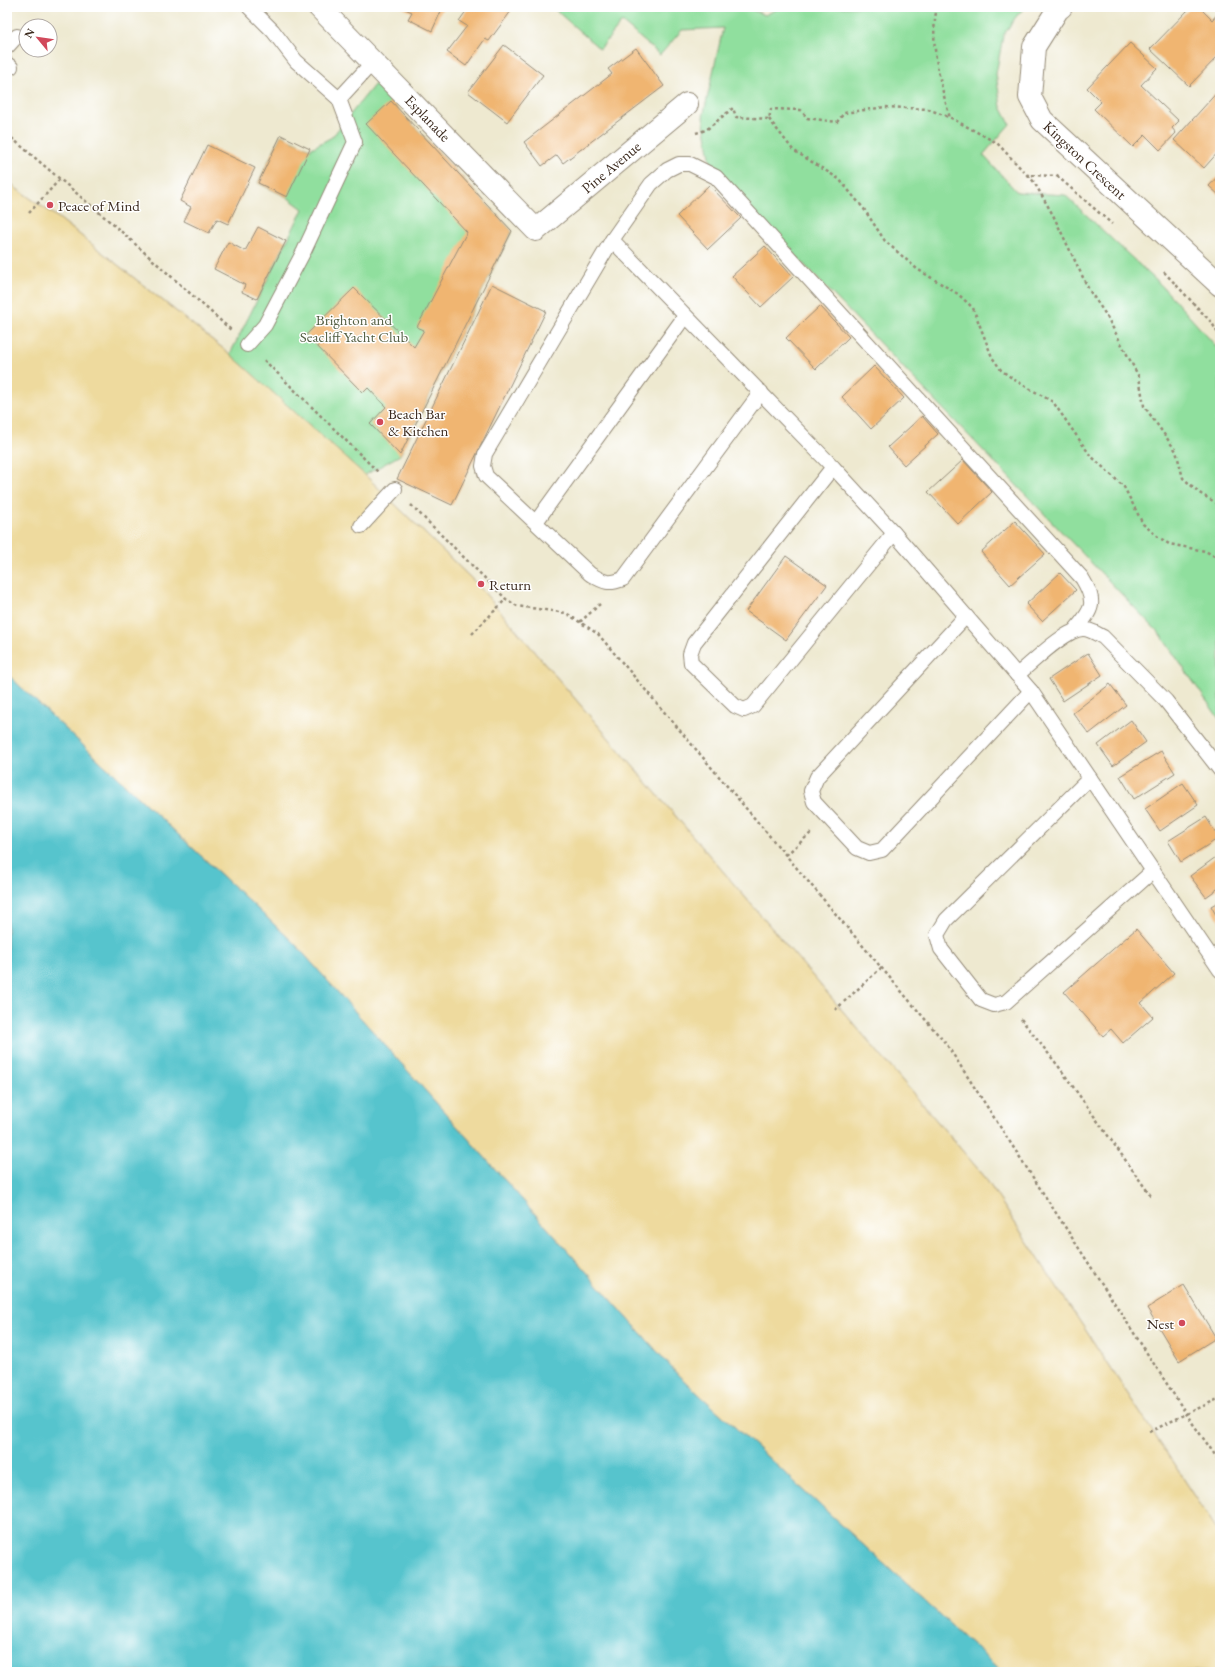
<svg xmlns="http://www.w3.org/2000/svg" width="1227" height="1679" font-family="'EB Garamond',serif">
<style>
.green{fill:#90df9e;stroke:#66845e}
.sand{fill:#eeda9e;stroke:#94825e}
.water{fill:#56c4cd;stroke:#487776}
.building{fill:#f0b571}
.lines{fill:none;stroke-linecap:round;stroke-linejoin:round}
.service-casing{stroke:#948a77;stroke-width:16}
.minor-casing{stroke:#948a77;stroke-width:24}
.path{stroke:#948a77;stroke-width:2.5;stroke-dasharray:3 3;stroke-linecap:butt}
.service{stroke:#fff;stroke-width:14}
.minor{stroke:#fff;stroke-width:22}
.poi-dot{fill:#d1495b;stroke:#fff;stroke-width:1.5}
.labels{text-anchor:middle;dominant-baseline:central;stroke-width:3;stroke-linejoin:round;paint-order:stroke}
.street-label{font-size:15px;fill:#3b2a1e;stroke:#fff}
.poi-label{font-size:15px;fill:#3b2a1e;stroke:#fff;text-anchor:start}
.park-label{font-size:15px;fill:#546044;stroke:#fff}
</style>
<rect width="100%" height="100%" fill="#fff"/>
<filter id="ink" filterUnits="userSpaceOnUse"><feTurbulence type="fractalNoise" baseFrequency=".025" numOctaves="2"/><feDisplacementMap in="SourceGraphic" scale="8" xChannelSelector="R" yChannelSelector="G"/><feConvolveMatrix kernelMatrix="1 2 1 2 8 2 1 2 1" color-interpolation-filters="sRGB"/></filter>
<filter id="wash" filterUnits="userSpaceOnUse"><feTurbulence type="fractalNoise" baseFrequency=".012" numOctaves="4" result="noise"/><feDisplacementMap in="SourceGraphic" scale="16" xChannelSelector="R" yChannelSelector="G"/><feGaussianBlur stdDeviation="0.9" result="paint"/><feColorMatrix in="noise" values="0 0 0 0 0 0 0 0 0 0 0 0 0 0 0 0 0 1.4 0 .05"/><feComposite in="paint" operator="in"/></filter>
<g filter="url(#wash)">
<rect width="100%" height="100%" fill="#eee9d0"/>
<g class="green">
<polygon points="552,7 745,7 765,15 781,7 1025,7 1015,18 1003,36 996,74 1001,107 1010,124 983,155 1017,192 1065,195 1162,286 1215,345 1220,354 1220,720 1159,633 712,169 703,117 723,28 682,30 660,55 622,22 600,49"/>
<polygon points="375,84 512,231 400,455 365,475 230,354 303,209 287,197 258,183 281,135 310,149 332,137"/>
</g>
<polygon class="sand" points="7,179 17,189 60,219 230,354 365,475 476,583 984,1176 1220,1534 1220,1672 1002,1672 679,1376 295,944 7,674"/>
<polygon class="water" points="7,674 295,944 679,1376 1002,1672 7,1672"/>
<g id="blocks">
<g class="building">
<polygon points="401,7 443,7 432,31 408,19 412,12"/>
<polygon points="469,7 514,7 489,41 485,39 466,66 447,52 467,26 459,21"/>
<polygon points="1191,7 1199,7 1212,20 1220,11 1220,54 1189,86 1150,49"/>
<polygon points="1130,43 1157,68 1141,85 1179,121 1172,128 1176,133 1160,150 1145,135 1133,147 1094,109 1101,102 1087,88"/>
<polygon points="504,45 543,75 507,122 468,92"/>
<polygon points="636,48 664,86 563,163 557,155 542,166 524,142 612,74 608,69"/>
<polygon points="1220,89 1220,150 1204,168 1174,140"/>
<polygon points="391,101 512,231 400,455 370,424 386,407 368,388 363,393 306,335 354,288 414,347 424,330 417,327 467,232 366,124"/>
<polygon points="281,135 310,149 287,197 258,183"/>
<polygon points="207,145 255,168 228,224 217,219 209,233 184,221 191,207 180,201"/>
<polygon points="1220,174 1220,196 1209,186"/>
<polygon points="709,185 741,218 708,249 677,216"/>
<polygon points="258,227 286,241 257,299 242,292 245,285 214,269 228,242 245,251"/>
<polygon points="765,246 793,277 761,307 732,276"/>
<polygon points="492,284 546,311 452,505 397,479"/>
<polygon points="820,306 849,337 816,369 786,338"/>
<polygon points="874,366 904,398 871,429 842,397"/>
<polygon points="922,416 938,434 904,465 888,447"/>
<polygon points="963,460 992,492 958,524 928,492"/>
<polygon points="1015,521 1045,554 1010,585 981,552"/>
<polygon points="786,556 827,585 786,640 746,611"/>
<polygon points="1060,573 1076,590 1042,621 1026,604"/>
<polygon points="1088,653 1102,675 1063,701 1049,679"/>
<polygon points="1110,684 1126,705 1089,734 1073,713"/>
<polygon points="1131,720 1146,742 1113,766 1098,745"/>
<polygon points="1161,751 1175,773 1134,799 1120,776"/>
<polygon points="1183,783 1198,805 1160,831 1145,809"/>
<polygon points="1206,817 1219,838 1181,862 1168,841"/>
<polygon points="1220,854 1220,887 1206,897 1190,876"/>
<polygon points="1220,901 1220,922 1211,906"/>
<polygon points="1136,929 1174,973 1141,1003 1153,1017 1123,1043 1111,1029 1103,1036 1064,992"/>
<polygon points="1184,1285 1216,1338 1179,1361 1147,1308"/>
</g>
</g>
</g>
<g filter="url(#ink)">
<use href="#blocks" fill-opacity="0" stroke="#948a77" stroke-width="1"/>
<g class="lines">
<g class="service-casing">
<g id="service">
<polyline points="7,47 17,36"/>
<polyline points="7,64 11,67"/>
<polyline points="339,99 373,62"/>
<polyline points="612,240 833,467 894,533 1031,691 1220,970"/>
<polyline points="247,345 265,325 304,251 355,142 339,99 296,61 273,31 249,7"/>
<path d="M761,392l-138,187c-15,6 -19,3 -33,-5l-104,-98 -3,-10 2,-12 127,-214 39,-56 16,-14 12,-6h11l26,13 366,401c15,25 11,31 -7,52"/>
<polyline points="833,467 694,643 690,654 691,663 735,706 744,710 753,706 894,533"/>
<polyline points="536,522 685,316"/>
<polyline points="361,526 395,489"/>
<polyline points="966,616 817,777 811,791 814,802 857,848 869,853 882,850 1031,691"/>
<path d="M1017,675c14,-11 48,-46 66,-46 7,0 14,5 20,8l63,64 54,69"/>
<polyline points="1090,778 946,920 937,935 941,949 981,1000 994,1005 1006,1002 1153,871"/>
</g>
</g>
<g class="minor-casing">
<g id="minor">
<polyline points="319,7 536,230 687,104"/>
<polyline points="1061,7 1058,9 1034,47 1030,97 1042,120 1220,285"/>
</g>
</g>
<g class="path">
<path d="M937,7c-8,37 3,75 13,111"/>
<polyline points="769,119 793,150 839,179 864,209 885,241 917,269 958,294 973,308 992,357 1001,370 1013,379 1053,402 1090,455 1124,487 1143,524 1157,536 1169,544 1205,551 1220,559"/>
<polyline points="696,133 706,130 733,108 736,117 769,119 771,109 801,110 807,118 837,122 844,113 885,107 928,109 951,118 997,143 1027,175 1057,176 1061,173"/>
<polyline points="7,134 115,226 231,330"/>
<polyline points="1028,175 1034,182 1053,215 1089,290 1106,315 1139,377 1144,406 1176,451 1183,478 1201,494 1220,505"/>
<polyline points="1057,176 1112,224"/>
<polyline points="29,213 60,179"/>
<polyline points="1164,272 1212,323 1220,337"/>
<polyline points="264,360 379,473"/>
<polyline points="411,505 506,599 517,606 566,613 598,634 947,1045 1191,1421 1220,1462"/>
<polyline points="580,622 600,604"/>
<polyline points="472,634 506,599"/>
<polyline points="786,855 812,832"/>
<polyline points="835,1010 881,968"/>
<polyline points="1021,1019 1059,1067 1151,1196"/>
<polyline points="1149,1432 1220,1398"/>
</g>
<use href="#service" class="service"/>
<use href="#minor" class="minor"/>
</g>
</g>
<g class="poi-dot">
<circle cx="50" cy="205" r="4"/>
<circle cx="380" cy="422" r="4"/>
<circle cx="481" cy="584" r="4"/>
<circle cx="1182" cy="1323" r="4"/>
</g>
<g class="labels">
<g class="street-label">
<text transform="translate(428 118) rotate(46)">Esplanade</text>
<text transform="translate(1085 160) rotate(43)">Kingston Crescent</text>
<text transform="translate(611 167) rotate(-40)">Pine Avenue</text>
</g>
<g class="poi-label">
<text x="58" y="205">Peace of Mind</text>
<text x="388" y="413">Beach Bar<tspan x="388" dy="17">&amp; Kitchen</tspan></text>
<text x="489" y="584">Return</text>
<text x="1174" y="1323" text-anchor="end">Nest</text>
</g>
<g class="park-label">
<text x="354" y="319">Brighton and<tspan x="354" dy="17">Seacliff Yacht Club</tspan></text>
</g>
</g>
<rect width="1227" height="1679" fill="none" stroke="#fff" stroke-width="24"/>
<g transform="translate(38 38) rotate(299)"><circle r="19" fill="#ffffff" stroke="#b1aaa5"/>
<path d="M0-3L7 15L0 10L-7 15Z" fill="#d1495b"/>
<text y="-6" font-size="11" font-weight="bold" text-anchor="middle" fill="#3b2a1e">N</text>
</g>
</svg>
